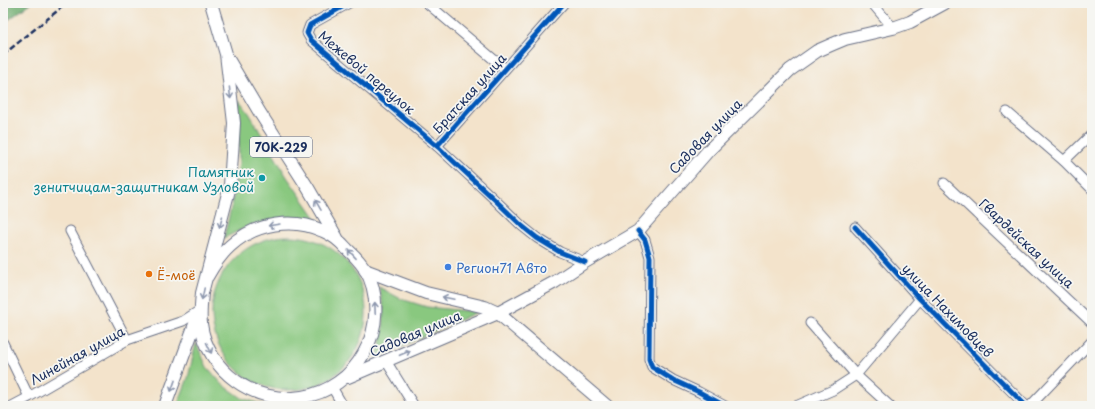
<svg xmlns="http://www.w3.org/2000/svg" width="1095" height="409" font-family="'Playpen Sans',sans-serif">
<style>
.green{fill:#89c87f;stroke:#527c6e}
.forest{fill:#6eac6e;stroke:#446e66}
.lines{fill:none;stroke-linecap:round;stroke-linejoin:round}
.minor-casing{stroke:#676e84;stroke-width:11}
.major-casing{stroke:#676e84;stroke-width:14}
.minor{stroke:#fff;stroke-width:9}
.major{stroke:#fff;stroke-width:12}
.rail{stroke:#1b2f5e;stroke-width:2.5;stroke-dasharray:6 3;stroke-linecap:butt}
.cycleway-casing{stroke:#f6f6f2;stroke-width:8}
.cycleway{stroke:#0057b8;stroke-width:5}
.oneway{stroke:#8d97ae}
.culture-dot{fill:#0f9aa8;stroke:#f6f6f2;stroke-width:1.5}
.shop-dot{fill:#3f7fe0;stroke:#f6f6f2;stroke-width:1.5}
.food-dot{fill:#e8710a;stroke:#f6f6f2;stroke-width:1.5}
.labels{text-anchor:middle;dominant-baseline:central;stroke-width:3.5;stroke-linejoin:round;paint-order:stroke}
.shield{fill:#f6f6f2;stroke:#5d6b8a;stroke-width:1}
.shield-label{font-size:12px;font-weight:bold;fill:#1b2f5e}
.street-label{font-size:13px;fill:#1b2f5e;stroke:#f6f6f2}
.culture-label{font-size:13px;fill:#0d838f;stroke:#f6f6f2;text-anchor:end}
.shop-label{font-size:13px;fill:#366cbe;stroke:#f6f6f2;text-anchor:start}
.food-label{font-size:13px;fill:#c56008;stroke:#f6f6f2;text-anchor:start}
</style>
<rect width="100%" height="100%" fill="#f6f6f2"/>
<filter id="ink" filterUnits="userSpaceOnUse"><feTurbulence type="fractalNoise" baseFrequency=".025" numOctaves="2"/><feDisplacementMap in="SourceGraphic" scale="8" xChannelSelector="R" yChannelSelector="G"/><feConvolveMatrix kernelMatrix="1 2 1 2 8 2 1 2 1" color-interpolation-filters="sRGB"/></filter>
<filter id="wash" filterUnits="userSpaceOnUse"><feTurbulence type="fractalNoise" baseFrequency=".012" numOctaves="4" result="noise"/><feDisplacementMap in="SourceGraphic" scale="16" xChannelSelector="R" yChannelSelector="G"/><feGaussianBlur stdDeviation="0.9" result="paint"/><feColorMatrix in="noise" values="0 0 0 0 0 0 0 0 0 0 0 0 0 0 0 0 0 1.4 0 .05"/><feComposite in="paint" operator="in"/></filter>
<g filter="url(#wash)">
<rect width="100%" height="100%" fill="#f3e3cb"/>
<g class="green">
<polygon points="239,100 249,113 287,177 320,224 290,217 253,224 224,238 232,204 239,163"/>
<circle cx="289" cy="313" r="77"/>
<polygon points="379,287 401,299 427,307 477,312 451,324 377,357 383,331 384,309"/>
<polygon points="196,343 207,367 222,384 242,398 267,406 177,406 188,378"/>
</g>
<polygon class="forest" points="3,3 31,3 3,24"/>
</g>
<g filter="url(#ink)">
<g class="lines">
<g class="minor-casing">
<g id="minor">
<polyline points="349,3 310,25 307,33 311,40 437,146"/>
<polyline points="427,3 505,69"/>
<polyline points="564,3 437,146 493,198 522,226 537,238 560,252 585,262"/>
<polyline points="872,3 893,28"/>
<polyline points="1007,112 1064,161 1092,189"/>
<polyline points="1064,161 1092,134"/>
<polyline points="944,183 1092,323"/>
<polyline points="855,227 920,299 1026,406"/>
<polyline points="70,231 127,340"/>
<polyline points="638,231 645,240 650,257 649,359 652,367 673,380 699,392 725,406"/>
<polyline points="810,323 856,375 890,406"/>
<polyline points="3,343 29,397"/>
<polyline points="386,361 414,406"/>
<polyline points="332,387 343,406"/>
<polyline points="12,406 29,397 127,340 183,321 200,310"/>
<polyline points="796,406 833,390 856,375 920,299"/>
<polyline points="1030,406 1092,341"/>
</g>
</g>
<g class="major-casing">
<g id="major">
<polyline points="228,59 260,113 308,188 337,238"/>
<polyline points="365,270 426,293 485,307 498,313 607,406"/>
<path d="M207,277c6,-11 13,-22 23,-31 25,-23 63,-29 93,-15 10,4 17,10 24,18 7,6 13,13 18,20 15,25 13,60 -1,84 -13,24 -36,40 -62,44 -47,8 -95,-26 -101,-73 -1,-11 0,-20 1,-31l28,-107 4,-63 -8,-69 -15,-51"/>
<polyline points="348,377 498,313 555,282 585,262 638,231 708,151 790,70 817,51 833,44 845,39 893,28 910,22 945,3"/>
<polyline points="165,406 199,313"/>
</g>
</g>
<use href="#minor" class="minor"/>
<use href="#major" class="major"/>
<polyline class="rail" points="3,55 67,3"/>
<g class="cycleway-casing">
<g id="cycleway">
<polyline points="349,3 310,25 307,33 311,40 437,146"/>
<polyline points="564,3 437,146 493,198 522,226 537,238 560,252 585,262"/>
<polyline points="855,227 920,299 1026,406"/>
<polyline points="638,231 645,240 650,257 649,359 652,367 673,380 699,392 725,406"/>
</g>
</g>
<use href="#cycleway" class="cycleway"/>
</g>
<defs><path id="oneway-shaft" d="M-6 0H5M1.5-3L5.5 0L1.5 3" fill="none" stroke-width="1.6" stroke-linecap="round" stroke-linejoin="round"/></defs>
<g class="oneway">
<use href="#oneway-shaft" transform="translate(230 93) rotate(84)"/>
<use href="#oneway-shaft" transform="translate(318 205) rotate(-120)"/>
<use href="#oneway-shaft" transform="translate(221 222) rotate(104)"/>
<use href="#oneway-shaft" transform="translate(274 225) rotate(171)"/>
<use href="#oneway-shaft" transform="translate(352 254) rotate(-133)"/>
<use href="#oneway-shaft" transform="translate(203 294) rotate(102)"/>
<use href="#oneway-shaft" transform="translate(448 298) rotate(-168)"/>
<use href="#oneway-shaft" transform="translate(375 308) rotate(-92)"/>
<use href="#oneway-shaft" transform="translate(209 348) rotate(65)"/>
<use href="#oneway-shaft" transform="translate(405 353) rotate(-23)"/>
<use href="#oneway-shaft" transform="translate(173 386) rotate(110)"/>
</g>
</g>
<circle class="culture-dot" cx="262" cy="178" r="4"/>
<circle class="shop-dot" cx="448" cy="267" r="4"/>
<circle class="food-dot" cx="149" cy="274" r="4"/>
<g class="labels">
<rect class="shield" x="250" y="137" width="62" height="20" rx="3"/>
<g class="shield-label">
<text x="281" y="147">70К-229</text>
</g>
<g class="street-label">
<text transform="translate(367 72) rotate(40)">Межевой переулок</text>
<text transform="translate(469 93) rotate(-48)">Братская улица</text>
<text transform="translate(705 136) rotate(-46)">Садовая улица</text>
<text transform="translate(1027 243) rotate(43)">Гвардейская улица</text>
<text transform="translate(948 310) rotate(46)">улица Нахимовцев</text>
<text transform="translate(415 333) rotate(-23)">Садовая улица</text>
<text transform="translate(77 355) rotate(-29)">Линейная улица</text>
</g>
<g class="culture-label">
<text x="254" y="171">Памятник<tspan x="254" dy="15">зенитчицам-защитникам Узловой</tspan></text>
</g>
<g class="shop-label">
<text x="456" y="267">Регион71 Авто</text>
</g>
<g class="food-label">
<text x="157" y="274">Ё-моё</text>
</g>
</g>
<rect width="1095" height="409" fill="none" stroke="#f6f6f2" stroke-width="16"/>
</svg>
